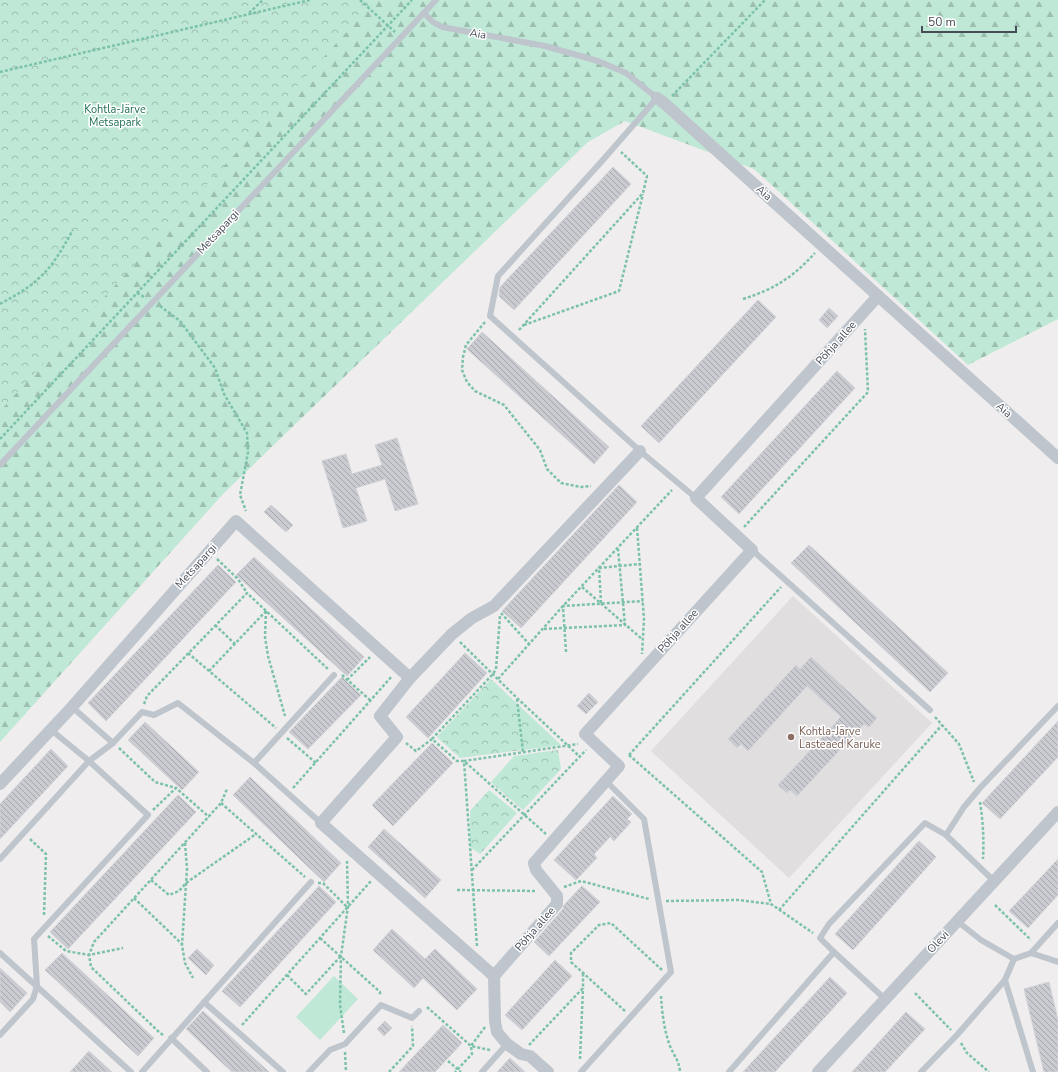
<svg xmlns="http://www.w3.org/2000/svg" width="1058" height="1072" font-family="'Nunito Sans',sans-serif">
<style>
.education{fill:#e0dede}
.forest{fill:url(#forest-firs)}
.park{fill:url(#park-crowns)}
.pitch{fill:#bfe9d6}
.building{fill:url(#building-back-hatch);stroke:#d1d2d8}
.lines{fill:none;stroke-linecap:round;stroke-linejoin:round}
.path{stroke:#7cc2ab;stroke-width:2.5;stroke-dasharray:3 2;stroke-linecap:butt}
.lane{stroke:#bfc5cd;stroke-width:6}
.street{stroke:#bfc5cd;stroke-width:12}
.education-dot{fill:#8d6e63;stroke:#fff;stroke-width:1.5}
.labels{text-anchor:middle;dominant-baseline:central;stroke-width:3;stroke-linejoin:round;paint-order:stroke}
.street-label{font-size:11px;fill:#474d58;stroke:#fff}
.park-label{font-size:11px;fill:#217056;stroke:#fff}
.education-label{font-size:11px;fill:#785e54;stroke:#fff;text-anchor:start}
</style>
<defs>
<pattern id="forest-firs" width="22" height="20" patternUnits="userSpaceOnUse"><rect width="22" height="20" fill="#bfe9d6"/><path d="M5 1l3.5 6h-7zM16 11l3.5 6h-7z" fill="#9dbfb0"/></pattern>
<pattern id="park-crowns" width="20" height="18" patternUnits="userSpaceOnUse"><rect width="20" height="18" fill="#bfe9d6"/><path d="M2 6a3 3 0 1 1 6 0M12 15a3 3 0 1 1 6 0" fill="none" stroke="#9dbfb0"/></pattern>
<pattern id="building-back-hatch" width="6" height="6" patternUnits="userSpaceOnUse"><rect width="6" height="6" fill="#cacbd1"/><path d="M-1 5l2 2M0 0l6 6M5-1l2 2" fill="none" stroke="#a6a7ac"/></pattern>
</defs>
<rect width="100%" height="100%" fill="#efeded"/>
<polygon class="education" points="793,596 932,723 789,878 651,751"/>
<polygon class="forest" points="0,0 1058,0 1058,319 968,365 754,169 625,121 588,142 223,494 0,742"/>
<g class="park">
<polygon points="0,0 376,0 0,411"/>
<polygon points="491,679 561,745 460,758 437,737"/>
<polygon points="558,750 561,769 523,810 491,782 514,756"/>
<polygon points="489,790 517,813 480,854 470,847 470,811"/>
</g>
<polygon class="pitch" points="334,976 358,999 320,1040 296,1017"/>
<g class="building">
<polygon points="613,167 631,184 514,310 499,296 500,287"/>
<polygon points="758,300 776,317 659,443 641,426"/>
<polygon points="829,308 838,316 827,328 819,320"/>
<polygon points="482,332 609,447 594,464 467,349"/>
<polygon points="837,371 855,388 739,514 721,497"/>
<polygon points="397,438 418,504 395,511 385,479 356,488 367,521 343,528 322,461 346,454 352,474 382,465 375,445"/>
<polygon points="619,485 637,502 521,628 502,611"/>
<polygon points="271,505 293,525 286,532 264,512"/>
<polygon points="809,545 948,673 930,692 791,563"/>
<polygon points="254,557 364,657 347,676 236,575"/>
<polygon points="218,565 236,582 106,721 88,703"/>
<polygon points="465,653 487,673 428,738 406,717"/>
<polygon points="811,657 877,718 869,727 864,724 797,796 790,790 787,793 778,785 841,717 807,686 748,751 741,744 737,748 728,739 796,665 800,669"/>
<polygon points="342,677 361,695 308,749 289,732"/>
<polygon points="589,693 598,702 586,714 577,706"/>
<polygon points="1058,721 1058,757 1000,819 982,803"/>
<polygon points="145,722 199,772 182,790 128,740"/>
<polygon points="432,743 453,763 393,826 372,805"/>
<polygon points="51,749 68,766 0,839 0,804"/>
<polygon points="250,777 341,863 324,882 233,795"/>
<polygon points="178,795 196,812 68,949 50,932"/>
<polygon points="613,796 632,814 627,819 631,822 614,841 610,837 594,854 597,858 576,880 554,860"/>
<polygon points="384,829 441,880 425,898 368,847"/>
<polygon points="919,841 936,857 853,950 835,934"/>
<polygon points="1058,859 1058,895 1028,928 1009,911"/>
<polygon points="319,886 336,902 240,1007 222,991"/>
<polygon points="582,886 600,902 549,956 534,942 563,909 564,905"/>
<polygon points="392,929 425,959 435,949 477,989 457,1010 423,978 414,988 373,950"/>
<polygon points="197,949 214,965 206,975 188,958"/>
<polygon points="62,953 154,1038 138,1056 45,970"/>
<polygon points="555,960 572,976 522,1030 505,1015"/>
<polygon points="0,968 27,993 10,1012 0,1002"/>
<polygon points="830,977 847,993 775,1072 743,1072"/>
<polygon points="1049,982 1058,1020 1058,1072 1044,1072 1024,989"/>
<polygon points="203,1011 269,1072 232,1072 186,1029"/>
<polygon points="906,1012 925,1029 885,1072 852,1072"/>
<polygon points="385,1021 392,1028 384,1036 377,1029"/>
<polygon points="443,1025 462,1043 435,1072 399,1072"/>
<polygon points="89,1051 112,1072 70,1072"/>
<polygon points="510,1058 525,1072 497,1072"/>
</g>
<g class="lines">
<g class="path">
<polyline points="360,0 395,32"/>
<polyline points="249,13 263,0"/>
<polyline points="0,72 310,0"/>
<polyline points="672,96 765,0"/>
<polyline points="137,293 146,298"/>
<path d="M743,299c32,-10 50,-22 72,-46"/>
<path d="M0,304c14,-8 28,-15 39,-26 15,-13 24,-31 34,-48"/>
<polyline points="160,306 180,321 215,368 224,394 247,433 248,452 240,495 246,511"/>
<polyline points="485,322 466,345 463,357 462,370 467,382 475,391 504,405 540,450 547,469 561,483 581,487 591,486"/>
<polyline points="524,325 619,291 643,194"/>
<polyline points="519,330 643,193 647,176 621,152"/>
<polyline points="0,439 412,0"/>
<polyline points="744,527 868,392 865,329"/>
<polyline points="637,528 644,619 642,654"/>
<polyline points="217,559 238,579 247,593"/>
<polyline points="582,587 642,639"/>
<polyline points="601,603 599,568 640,564"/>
<polyline points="266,611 265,637 268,656 285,716"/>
<polyline points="501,613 529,644"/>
<polyline points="215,625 235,644"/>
<polyline points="544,629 625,625 618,549"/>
<polyline points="460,642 517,698 579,756"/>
<polyline points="566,652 563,606 643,601"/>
<polyline points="188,653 276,728"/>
<polyline points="209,671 266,611"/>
<polyline points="342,675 371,701"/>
<polyline points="498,679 563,606 672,490"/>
<polyline points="347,680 370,657"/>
<polyline points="517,699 523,752"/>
<polyline points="144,704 147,696 247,593 329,670"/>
<polyline points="935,717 959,744 974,782"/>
<polyline points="287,738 316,763"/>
<polyline points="432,739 493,674 496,669 500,616"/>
<polyline points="406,743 416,751 432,739 457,761 464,761 546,834"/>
<polyline points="119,748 155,782 176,788"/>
<polyline points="629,755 762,872 771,904 813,933"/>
<polyline points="629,755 781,587"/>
<polyline points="293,788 392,676"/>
<path d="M980,802c3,19 4,37 3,57"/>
<polyline points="221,803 305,877"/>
<polyline points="153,810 176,788 209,817"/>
<polyline points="30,839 46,854 44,915"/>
<polyline points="185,843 187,869 182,945 185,963 193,978"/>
<polyline points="472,870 586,750"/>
<polyline points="151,880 169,895 179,891 186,883 256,834"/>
<polyline points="318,883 323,883 347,907"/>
<polyline points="564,887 581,881 649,899"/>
<polyline points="457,890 537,891"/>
<polyline points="134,898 182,944"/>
<polyline points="666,901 738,900 771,904"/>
<polyline points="995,905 1031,940"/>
<polyline points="779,910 942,725"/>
<polyline points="48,936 66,951 89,955 123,948"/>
<polyline points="320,938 380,992 380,996"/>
<polyline points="477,946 464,761 578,744"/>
<polyline points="287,975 306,994 340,957"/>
<polyline points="915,993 951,1030"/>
<path d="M661,996c1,16 3,34 9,50 4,10 9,14 10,26"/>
<polyline points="427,1007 471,1046 472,1054 455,1072"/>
<polyline points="625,1011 571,962 571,953 599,925 611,923 662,970"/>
<polyline points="242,1025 371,881"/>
<polyline points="485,1027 471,1046 490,1050"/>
<polyline points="344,1033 340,1005 341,956 348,906 347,861"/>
<polyline points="163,1035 159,1032 91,967 89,955 94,942 221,803 227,789"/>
<polyline points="961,1043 967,1053 989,1072"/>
<polyline points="529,1045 583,988 583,973"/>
<polyline points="345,1052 346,1072"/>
<polyline points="580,1059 583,988"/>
<polyline points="448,1061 461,1072"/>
<polyline points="389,1072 413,1046 412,1026"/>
</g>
<g class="lane">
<polyline points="424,13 433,22 442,27 545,46 598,61 626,73 657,98 602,161 498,276 490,316 640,451 696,498"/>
<polyline points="0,465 436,0"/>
<polyline points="752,550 930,710"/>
<polyline points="72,707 113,743 142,712 154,715 178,703 254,763"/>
<polyline points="321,823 254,763 334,675"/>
<polyline points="946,835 964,807 980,788 1058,706"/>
<polyline points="0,859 89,761 113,743"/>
<polyline points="957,921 981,940 1014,959 1031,953 1058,962"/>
<polyline points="834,952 820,938 829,924 925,823 946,835 994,881"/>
<polyline points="0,953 131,1072"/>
<polyline points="1031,953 1058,923"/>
<polyline points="1014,959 1005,980 1033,1072"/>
<polyline points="204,1002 283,1072"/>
<polyline points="0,1035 33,999 37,986 34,939 148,815 89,761 50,729"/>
<polyline points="171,1038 207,1072"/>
<polyline points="142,1072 311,882"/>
<polyline points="309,1072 330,1050 345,1044 381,1005 412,1018 419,1011"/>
<polyline points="482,1072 507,1044"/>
<polyline points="581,1072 671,972 644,819 606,781"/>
<polyline points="729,1072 834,952 885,999"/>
<polyline points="921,1072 957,1035 1005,980"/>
</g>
<g class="street">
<polyline points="657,98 664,103 1058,458"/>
<polyline points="0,784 72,707 236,521 410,678"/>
<polyline points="494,976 321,823 397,737 380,716 410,678 452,634 472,618 494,606 640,451"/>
<polyline points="548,1072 530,1056 521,1054 507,1044 497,1032 495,1021 494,976 557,904 557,896 536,870 534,863 619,766 585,734 752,550 696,498 878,296"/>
<polyline points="818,1072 1058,812"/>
</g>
</g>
<circle class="education-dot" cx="791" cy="737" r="4"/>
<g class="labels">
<g class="street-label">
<text transform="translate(478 34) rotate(10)">Aia</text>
<text transform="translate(764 193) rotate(42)">Aia</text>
<text transform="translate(218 232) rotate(-47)">Metsapargi</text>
<text transform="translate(836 343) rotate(-48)">Põhja allee</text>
<text transform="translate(1004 410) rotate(42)">Aia</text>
<text transform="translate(196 566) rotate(-48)">Metsapargi</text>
<text transform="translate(678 631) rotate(-48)">Põhja allee</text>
<text transform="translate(535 929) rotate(-49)">Põhja allee</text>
<text transform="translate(938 942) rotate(-47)">Olevi</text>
</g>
<g class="park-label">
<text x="115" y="109">Kohtla-Järve<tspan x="115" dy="13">Metsapark</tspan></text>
</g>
<g class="education-label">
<text x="799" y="731">Kohtla-Järve<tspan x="799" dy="13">Lasteaed Karuke</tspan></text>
</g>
</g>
<path d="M922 26v6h94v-6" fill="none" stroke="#474d58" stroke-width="2"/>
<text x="928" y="26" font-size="12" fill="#474d58" stroke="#ffffff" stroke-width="3" paint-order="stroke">50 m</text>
</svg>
